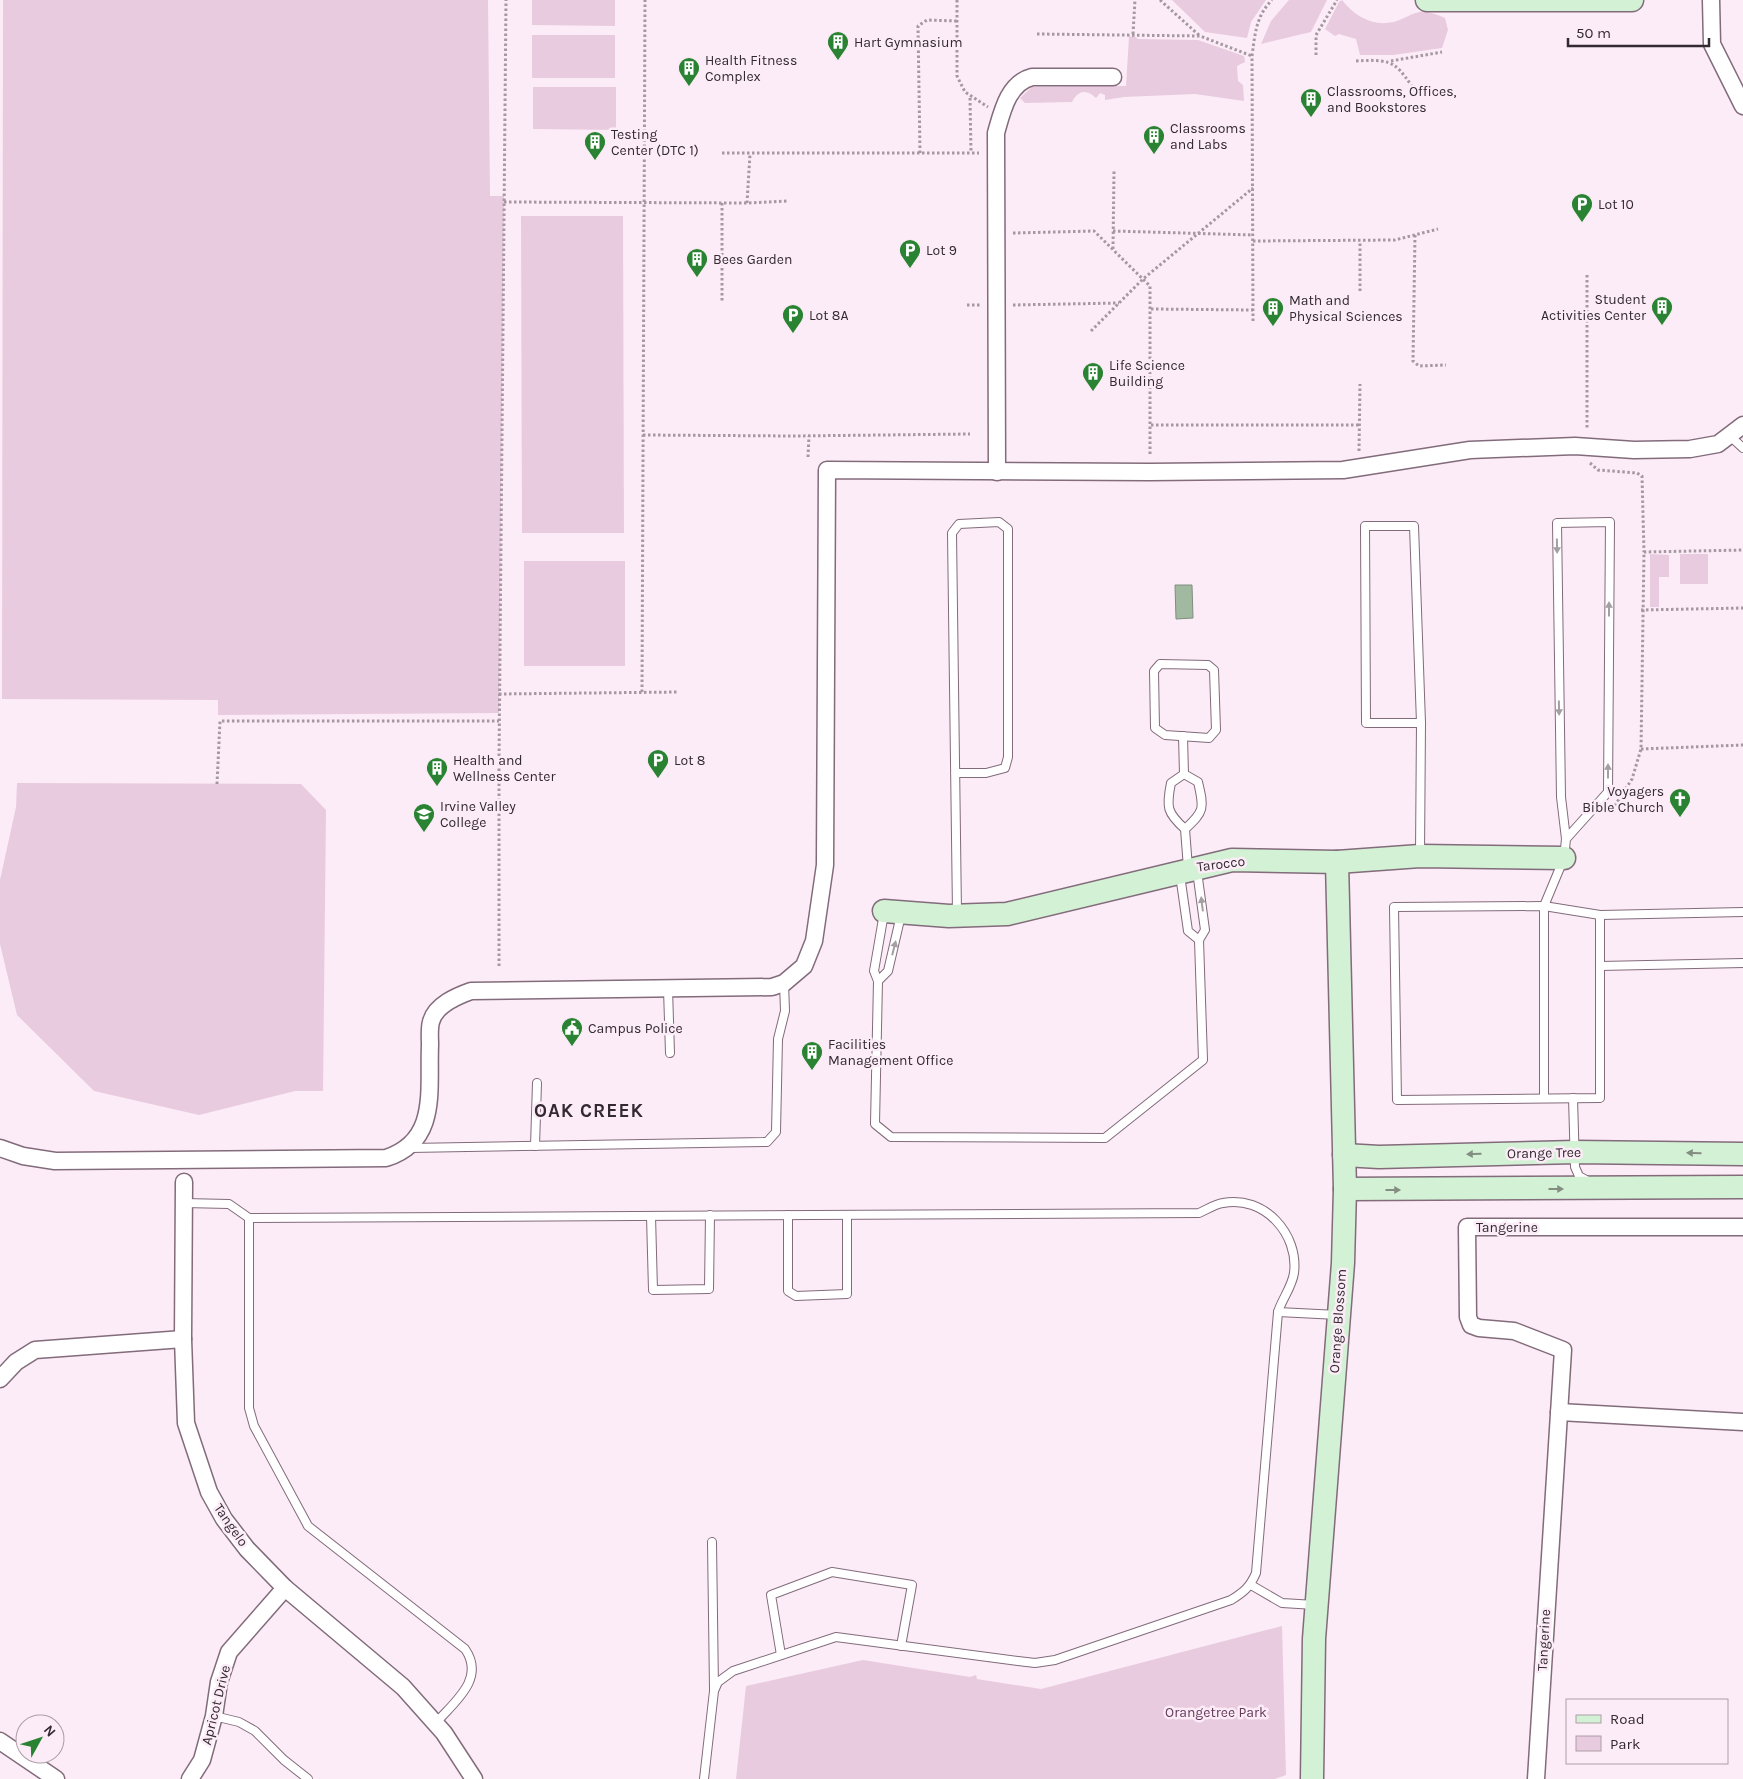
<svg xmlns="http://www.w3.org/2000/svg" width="1743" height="1779" font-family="Karla,sans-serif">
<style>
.green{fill:#e9cbdf}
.water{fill:#a0b9a0;stroke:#7f8e7e}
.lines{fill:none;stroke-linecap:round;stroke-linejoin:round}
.lane-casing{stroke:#826b7b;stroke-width:10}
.street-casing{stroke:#826b7b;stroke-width:19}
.secondary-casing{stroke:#826b7b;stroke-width:25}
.path{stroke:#a598a1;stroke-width:3;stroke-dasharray:2.5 2.5;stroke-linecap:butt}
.lane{stroke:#fff;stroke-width:8}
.street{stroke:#fff;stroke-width:16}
.secondary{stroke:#d3f1d4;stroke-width:22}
.oneway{fill:#a39fa2}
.oneway2{fill:#838d82}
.labels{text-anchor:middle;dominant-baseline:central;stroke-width:5;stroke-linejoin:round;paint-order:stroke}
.poi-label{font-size:14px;fill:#332930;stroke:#fcecf7;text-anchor:start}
.street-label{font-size:14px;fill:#332930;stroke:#fcecf7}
.park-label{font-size:14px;fill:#643958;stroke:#fcecf7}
.district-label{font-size:19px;font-weight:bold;letter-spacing:1px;fill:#332930;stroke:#fcecf7}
</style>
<rect width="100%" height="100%" fill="#fcecf7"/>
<g class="green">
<polygon points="3,0 488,0 490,196 504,196 499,713 218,715 218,700 2,699"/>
<polygon points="532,0 615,0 615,26 532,25"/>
<polygon points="1172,0 1266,0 1251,22 1247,38 1205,32"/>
<polygon points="1289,0 1327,0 1311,32 1261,44 1271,21"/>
<path d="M1342,0c15,20 39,30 62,18 7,-3 15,-8 23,-6 5,1 12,3 18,6l3,12 -6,18 -49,7h-33l-4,-16 -17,-5 -4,2 -10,-7 14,-27z"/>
<rect x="532" y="35" width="83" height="43"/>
<path d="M1134,36l4,3 60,1 46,16 1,6 -8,4 1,15 5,4 1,16 -49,-7 -71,3 -19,3v-5l-5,-2 -4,5c-9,-9 -18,-8 -24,4l-47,1 -5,-5 12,-11 94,-1 3,-49z"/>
<polygon points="533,87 616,87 616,130 533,129"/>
<polygon points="521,216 623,216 624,533 522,533"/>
<polygon points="1650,554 1669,555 1669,577 1659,577 1659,607 1650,607"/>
<rect x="1680" y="554" width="28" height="30"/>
<rect x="524" y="561" width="101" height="105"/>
<polygon points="17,783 301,784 326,810 323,1091 295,1091 199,1115 94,1091 17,1015 0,944 0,880 16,807"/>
<polygon points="1282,1626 1286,1775 1275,1779 736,1779 746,1686 863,1660 970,1677 976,1675 977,1679 1041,1689"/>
</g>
<polygon class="water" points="1175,585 1192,585 1193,618 1176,619"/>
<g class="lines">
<g class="lane-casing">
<g id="lane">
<polyline points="1730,436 1743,448"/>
<polygon points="1160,664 1208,665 1214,670 1216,730 1209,738 1165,735 1155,728 1154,671"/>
<polyline points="1183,736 1184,774"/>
<polyline points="955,773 986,773 1005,768 1008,757 1008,529 999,522 959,524 952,533 957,913"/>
<path d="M1184,774l-13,9c-5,24 -4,30 14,46l3,39"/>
<path d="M1184,774l14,8c6,26 7,29 -13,47"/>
<polyline points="1420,854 1421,723 1414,526 1365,526 1366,723 1421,723"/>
<polyline points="1180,875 1188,931 1199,940"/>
<polygon points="1544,906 1600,915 1600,1098 1397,1100 1394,907"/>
<polyline points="884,913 874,971 878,981 875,1124 891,1137 1105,1138 1203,1060 1199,940 1205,930 1197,871"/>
<polyline points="1600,915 1743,912"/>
<polyline points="1600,966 1743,963"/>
<polyline points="878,981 888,971 901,915"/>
<polyline points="668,989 670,1053"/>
<polyline points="1544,1098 1544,906 1564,858 1566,839 1561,797 1557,523 1610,522 1608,792 1566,839"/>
<polyline points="1573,1098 1575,1167 1579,1176 1588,1181"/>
<polyline points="535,1146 537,1083"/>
<polyline points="410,1148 767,1142 776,1132 778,1039 785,1011 784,983"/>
<path d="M184,1203l45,1 20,14 950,-5c7,-3 16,-9 24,-10 41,-8 76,31 71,70 -2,14 -12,26 -16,39l-22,261c-6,14 -12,19 -25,27l-176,60 -20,3 -17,-2 -182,-24 -103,34 -15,11 -4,9 -10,88"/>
<polyline points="788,1215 788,1291 796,1296 847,1294 847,1215"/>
<polyline points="651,1216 653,1290 709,1289 710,1215"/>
<path d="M249,1218v190l5,18 54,100 157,123c21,30 -11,53 -30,75"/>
<polyline points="1278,1312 1338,1315"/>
<polyline points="712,1542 714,1689"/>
<polyline points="1251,1585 1282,1603 1315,1605"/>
<polyline points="781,1655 771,1595 832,1572 912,1585 901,1646"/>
<polyline points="214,1716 239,1722 255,1731 284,1760 308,1779"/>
</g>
</g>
<g class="street-casing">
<g id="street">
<polyline points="1711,0 1712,44 1743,106"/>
<path d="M997,472l-1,-339c6,-21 12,-50 36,-56h81"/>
<path d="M0,1148l23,8 32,5 331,-3c53,-17 42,-68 44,-113 0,-7 -1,-16 1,-23 4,-17 26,-26 40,-31l301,-4 12,-4 20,-17 10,-25 11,-76 2,-395 323,2 193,-2 127,-20 105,-4 59,4 56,-1 28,-5 25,-19"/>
<polyline points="184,1182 183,1339 186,1423 209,1492 224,1519 247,1549 285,1588 403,1687 444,1733 474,1779"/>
<polyline points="0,1379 16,1362 35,1350 183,1339"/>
<polyline points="1559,1412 1743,1422"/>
<polyline points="0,1741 56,1779"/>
<polyline points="190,1779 202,1760 214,1716 219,1682 229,1652 285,1588"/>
<polyline points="1536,1779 1563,1350 1514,1331 1479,1328 1471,1325 1468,1317 1467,1227 1743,1227"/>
</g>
</g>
<g class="secondary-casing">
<g id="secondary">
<polyline points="1427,0 1632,0"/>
<polyline points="884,911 949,916 1007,914 1232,860 1337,862 1420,856 1564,858"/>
<polyline points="1344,1155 1379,1157 1575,1152 1743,1154"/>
<polyline points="1345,1189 1743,1187"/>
<polyline points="1312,1779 1314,1639 1343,1263 1345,1189 1337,862"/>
</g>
</g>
<g class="path">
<polyline points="957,0 957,76 965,92 988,107"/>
<polyline points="1160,0 1200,36"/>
<polyline points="1037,34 1200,36 1252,56"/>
<polyline points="1133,34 1135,0"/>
<polyline points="1316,55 1316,35 1337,0"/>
<path d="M1356,61c42,-3 40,4 63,35"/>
<polyline points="1391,61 1442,52"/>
<polyline points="970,98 971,153"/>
<polyline points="722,153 979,153"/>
<polyline points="920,153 918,26 927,20 957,21"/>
<polyline points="504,202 747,203 787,201"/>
<polyline points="722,203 722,301"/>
<polyline points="747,203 750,154"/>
<polyline points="1113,231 1253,235"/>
<polyline points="1013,233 1094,231 1150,286 1150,455"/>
<polyline points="1415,235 1413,361 1419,366 1446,365"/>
<polyline points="1253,241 1395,240 1438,229"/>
<polyline points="1113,249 1114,171"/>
<polyline points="1587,275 1587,430"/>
<polyline points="1360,291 1360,241"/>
<polyline points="967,305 981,305"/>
<polyline points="1013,305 1119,303"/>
<polyline points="1151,309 1253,310"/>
<path d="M1253,321l-1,-265c3,-22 4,-40 20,-56"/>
<polyline points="1091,331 1143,279 1253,188"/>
<polyline points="1151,425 1359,425"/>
<polyline points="643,435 794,436 970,434"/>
<polyline points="1359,451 1360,384"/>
<polyline points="808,457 809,436"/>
<polyline points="1590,463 1598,470 1637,473 1642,476 1644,552"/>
<polyline points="1641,610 1743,608"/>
<polyline points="642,692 645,0"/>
<polyline points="499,694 679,692"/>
<polyline points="1641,749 1743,745"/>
<polyline points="217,784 220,721 499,721"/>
<polyline points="1612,810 1632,779 1641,749 1644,552 1743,550"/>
<polyline points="499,966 499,761 506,0"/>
</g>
<use href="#lane" class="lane"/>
<use href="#street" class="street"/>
<use href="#secondary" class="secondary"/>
</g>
<defs><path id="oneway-solid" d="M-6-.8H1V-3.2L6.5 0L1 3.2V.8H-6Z" transform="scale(1.25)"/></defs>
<g class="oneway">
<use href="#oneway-solid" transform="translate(1557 546) rotate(89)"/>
<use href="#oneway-solid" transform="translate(1609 609) rotate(-90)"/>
<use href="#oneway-solid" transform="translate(1559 708) rotate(89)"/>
<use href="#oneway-solid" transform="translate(1608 771) rotate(-90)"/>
<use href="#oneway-solid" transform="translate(1202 904) rotate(-97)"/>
<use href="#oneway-solid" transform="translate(894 948) rotate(-76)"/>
</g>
<g class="oneway2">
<use href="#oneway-solid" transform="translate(1694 1153) rotate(-179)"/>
<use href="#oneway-solid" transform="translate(1474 1154) rotate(179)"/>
<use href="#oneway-solid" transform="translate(1556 1189)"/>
<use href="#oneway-solid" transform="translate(1393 1190)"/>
</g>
<defs>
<g id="building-pin" transform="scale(1.125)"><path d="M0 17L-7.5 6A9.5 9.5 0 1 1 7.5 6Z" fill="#2a8332" stroke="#fcecf7"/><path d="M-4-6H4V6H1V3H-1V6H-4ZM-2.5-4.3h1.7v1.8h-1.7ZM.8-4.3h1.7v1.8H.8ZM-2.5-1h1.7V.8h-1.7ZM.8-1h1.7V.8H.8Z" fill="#fff"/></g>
<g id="parking-pin" transform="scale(1.125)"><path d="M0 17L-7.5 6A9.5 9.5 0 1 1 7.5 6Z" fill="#2a8332" stroke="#fcecf7"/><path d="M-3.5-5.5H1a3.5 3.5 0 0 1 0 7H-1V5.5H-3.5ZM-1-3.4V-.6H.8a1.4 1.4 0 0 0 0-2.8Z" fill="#fff"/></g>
<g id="church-pin" transform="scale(1.125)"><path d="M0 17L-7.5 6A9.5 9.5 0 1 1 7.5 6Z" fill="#2a8332" stroke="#fcecf7"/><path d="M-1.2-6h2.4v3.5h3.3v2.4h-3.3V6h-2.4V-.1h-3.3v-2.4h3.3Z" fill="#fff"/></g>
<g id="university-pin" transform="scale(1.125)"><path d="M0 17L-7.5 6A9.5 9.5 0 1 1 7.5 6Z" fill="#2a8332" stroke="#fcecf7"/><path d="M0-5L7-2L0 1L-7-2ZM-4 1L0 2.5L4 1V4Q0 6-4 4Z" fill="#fff"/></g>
<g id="civic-pin" transform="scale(1.125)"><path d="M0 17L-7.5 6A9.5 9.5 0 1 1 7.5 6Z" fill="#2a8332" stroke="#fcecf7"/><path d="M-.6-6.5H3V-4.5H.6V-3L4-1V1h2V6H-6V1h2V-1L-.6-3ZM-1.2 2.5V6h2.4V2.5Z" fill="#fff"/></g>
</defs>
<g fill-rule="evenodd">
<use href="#building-pin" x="838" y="42"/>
<use href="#building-pin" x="689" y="68"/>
<use href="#building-pin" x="1311" y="99"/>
<use href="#building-pin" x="1154" y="136"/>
<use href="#building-pin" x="595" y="142"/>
<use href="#parking-pin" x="1582" y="204"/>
<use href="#parking-pin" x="910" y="250"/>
<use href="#building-pin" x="697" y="259"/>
<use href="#building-pin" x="1662" y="307"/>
<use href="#building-pin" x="1273" y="308"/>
<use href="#parking-pin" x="793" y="315"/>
<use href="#building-pin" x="1093" y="373"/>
<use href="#parking-pin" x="658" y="760"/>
<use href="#building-pin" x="437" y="768"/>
<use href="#church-pin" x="1680" y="799"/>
<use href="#university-pin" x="424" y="814"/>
<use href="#civic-pin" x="572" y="1028"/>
<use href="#building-pin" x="812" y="1052"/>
</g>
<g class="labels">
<g class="poi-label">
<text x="854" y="42">Hart Gymnasium</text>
<text x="705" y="60">Health Fitness<tspan x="705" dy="16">Complex</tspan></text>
<text x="1327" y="91">Classrooms, Offices,<tspan x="1327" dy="16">and Bookstores</tspan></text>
<text x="1170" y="128">Classrooms<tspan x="1170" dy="16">and Labs</tspan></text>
<text x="611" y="134">Testing<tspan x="611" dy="16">Center (DTC 1)</tspan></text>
<text x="1598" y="204">Lot 10</text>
<text x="926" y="250">Lot 9</text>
<text x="713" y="259">Bees Garden</text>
<text x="1646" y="299" text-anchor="end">Student<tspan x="1646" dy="16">Activities Center</tspan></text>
<text x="1289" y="300">Math and<tspan x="1289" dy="16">Physical Sciences</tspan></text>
<text x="809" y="315">Lot 8A</text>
<text x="1109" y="365">Life Science<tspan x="1109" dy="16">Building</tspan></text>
<text x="453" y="760">Health and<tspan x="453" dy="16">Wellness Center</tspan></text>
<text x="674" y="760">Lot 8</text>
<text x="1664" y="791" text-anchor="end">Voyagers<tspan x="1664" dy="16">Bible Church</tspan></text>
<text x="440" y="806">Irvine Valley<tspan x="440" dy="16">College</tspan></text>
<text x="588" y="1028">Campus Police</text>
<text x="828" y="1044">Facilities<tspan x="828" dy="16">Management Office</tspan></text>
</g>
<g class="street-label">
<text transform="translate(1221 864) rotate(-7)">Tarocco</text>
<text transform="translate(1544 1153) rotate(-1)">Orange Tree</text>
<text x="1507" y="1227">Tangerine</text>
<text transform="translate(1338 1321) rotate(-86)">Orange Blossom</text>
<text transform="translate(231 1525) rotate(55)">Tangelo</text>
<text transform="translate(1544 1640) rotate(-87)">Tangerine</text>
<text transform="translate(216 1705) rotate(-76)">Apricot Drive</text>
</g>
<g class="park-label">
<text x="1216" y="1712">Orangetree Park</text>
</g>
<g class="district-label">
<text x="589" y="1111">OAK CREEK</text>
</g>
</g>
<rect x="1566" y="1699" width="162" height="65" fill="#fcecf7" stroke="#ac9ea7"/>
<rect x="1576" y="1715" width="25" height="8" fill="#d3f1d4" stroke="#ac9ea7"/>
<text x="1610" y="1724" font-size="15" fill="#332930">Road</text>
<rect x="1576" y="1736" width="25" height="15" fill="#e9cbdf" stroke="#ac9ea7"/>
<text x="1610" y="1749" font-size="15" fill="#332930">Park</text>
<g transform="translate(40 1739) rotate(50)"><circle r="24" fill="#fcecf7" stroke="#ac9ea7"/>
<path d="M0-4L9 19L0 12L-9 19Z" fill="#2a8332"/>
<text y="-8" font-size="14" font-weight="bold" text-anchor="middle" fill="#332930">N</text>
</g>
<path d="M1568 38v8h141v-8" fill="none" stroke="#332930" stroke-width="2.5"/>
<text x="1576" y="38" font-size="15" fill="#332930" stroke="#fcecf7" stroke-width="4" paint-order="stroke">50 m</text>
</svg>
